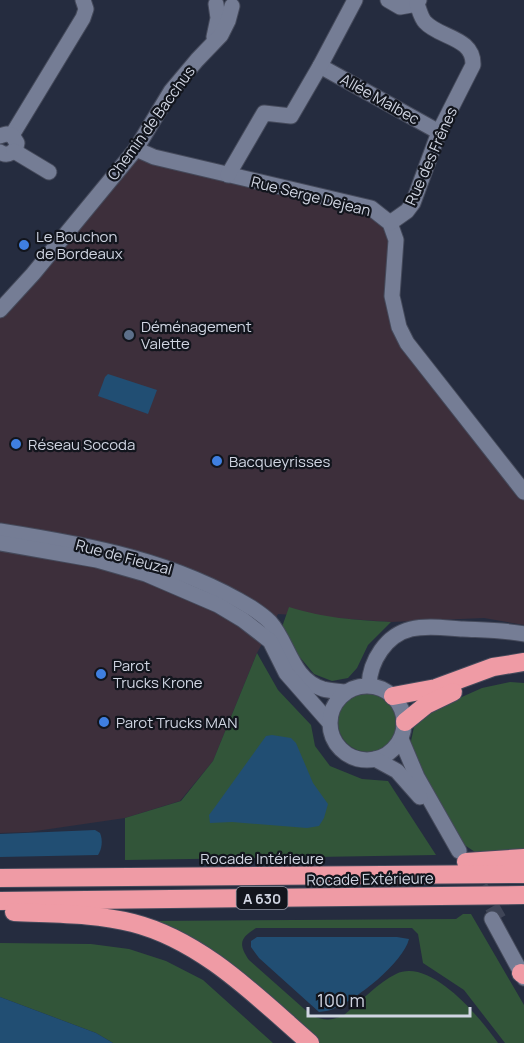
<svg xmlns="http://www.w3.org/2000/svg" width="524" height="1043" font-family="Manrope,sans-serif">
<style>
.commercial{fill:#3d2f3b}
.green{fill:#325539}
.water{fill:#214e73}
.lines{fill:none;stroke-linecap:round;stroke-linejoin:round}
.minor-tunnel{stroke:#3f4557;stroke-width:15;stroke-dasharray:15 8;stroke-linecap:butt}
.minor-casing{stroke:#454a5b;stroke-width:17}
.highway-casing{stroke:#454a5b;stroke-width:20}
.minor{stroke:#757d95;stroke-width:15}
.highway{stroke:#ef9ba5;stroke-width:18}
.shop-dot{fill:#3f7fe0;stroke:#12151d;stroke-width:2}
.service-dot{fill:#5c6f8a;stroke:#12151d;stroke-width:2}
.labels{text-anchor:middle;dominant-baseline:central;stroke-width:4.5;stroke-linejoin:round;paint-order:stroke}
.shield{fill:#12151d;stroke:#979ba7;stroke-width:1.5}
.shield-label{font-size:14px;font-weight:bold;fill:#d0d5e2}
.street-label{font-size:15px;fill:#d0d5e2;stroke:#12151d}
.poi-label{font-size:15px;fill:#d0d5e2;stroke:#12151d;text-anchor:start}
</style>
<rect width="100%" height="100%" fill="#252c3f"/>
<polygon class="commercial" points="136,149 371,208 390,223 399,327 524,492 524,625 484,618 391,622 278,614 257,653 213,761 180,801 125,818 29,832 0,833 0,310"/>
<g class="green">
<path d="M289,607c36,11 64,13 102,15l-23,23 -11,23 -9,10 -16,3 -18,-7 -16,-19 -16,-28z"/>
<polygon points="257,653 278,690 311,725 315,746 330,766 362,779 388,781 436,855 125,860 125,818 181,801 213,761"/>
<polygon points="510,682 524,683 524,849 475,852 463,844 414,762 411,741 414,727 428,712 482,688"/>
<circle cx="368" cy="722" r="30"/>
<path d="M463,914h8l53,91v38h-19l-41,-53 -41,-27 -5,-29 -6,-6h-156c-16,10 -18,16 -7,32l62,55c12,6 21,6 33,0 16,-13 35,-33 52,-41 35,-17 85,45 102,69h-180l-168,-122 306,-2z"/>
<polygon points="0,943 91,944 129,949 166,961 203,980 273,1043 113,1043 96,1033 0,997"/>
</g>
<g class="water">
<polygon points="108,374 157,390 148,414 98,396 105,377"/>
<polygon points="272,735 291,738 296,743 313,783 328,804 324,818 319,826 307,828 232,822 210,823 209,815 215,807 266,736"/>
<path d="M95,830l5,3c3,7 2,16 -2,22l-98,2v-23z"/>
<path d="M257,937h140l12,2c-6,24 -53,61 -76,70 -4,2 -9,2 -14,3l-60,-54 -8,-11v-6z"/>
<polygon points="0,997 96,1033 113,1043 0,1043"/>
</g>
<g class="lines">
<polyline class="minor-tunnel" points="469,867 499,919"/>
<g class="minor-casing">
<g id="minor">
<polyline points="388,0 400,7 417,4 419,0"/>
<polyline points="214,37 218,18 216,4"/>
<polyline points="320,66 439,132"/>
<polyline points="12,135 83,18 86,9 83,0"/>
<path d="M0,136l6,-2 6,1 5,8c-1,9 -9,14 -17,9"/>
<polyline points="136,149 154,157 371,208 390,223 396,240 392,296 399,327 407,343 524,492"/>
<polyline points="14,151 49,172"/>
<polyline points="228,175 264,113 291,116 320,66 355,0"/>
<path d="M390,223l17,-12 6,-8 26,-71 34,-67c1,-28 -34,-27 -48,-43 -4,-4 -6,-13 -8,-18"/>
<polyline points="0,310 33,274 136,149 171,91 197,60 221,35 228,21 232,6"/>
<path d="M0,531c89,14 173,29 252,77 6,4 13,9 18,14 19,21 21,57 53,67 7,2 15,2 22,3"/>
<polyline points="0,543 97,560 146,574 218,605 243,620 270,641 286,673 329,722"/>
<path d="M369,685c1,-24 17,-50 42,-56 16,-4 35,-1 52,0 20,1 41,1 61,5"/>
<circle cx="367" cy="723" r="37"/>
<polyline points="401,739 417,777 459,851"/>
<polyline points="375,759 397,771 420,797"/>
<polyline points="492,919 524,978"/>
</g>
</g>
<g class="highway-casing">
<g id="highway">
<polyline points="393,696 436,688 493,667 524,662"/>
<polyline points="405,722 426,705 453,692"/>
<polyline points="466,862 524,858"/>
<polyline points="0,878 524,874"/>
<polyline points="0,901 524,895"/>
<path d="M14,912c39,2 80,1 119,11 70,18 124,74 177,120"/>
<polyline points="521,973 524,975"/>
</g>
</g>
<use href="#minor" class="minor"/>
<use href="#highway" class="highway"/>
</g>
<g class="shop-dot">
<circle cx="24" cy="245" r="6"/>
<circle cx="16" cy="444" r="6"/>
<circle cx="217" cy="461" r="6"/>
<circle cx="101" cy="674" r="6"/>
<circle cx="104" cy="722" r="6"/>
</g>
<circle class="service-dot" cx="129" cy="335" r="6"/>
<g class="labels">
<rect class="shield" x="236.5" y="887" width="51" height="22" rx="4.5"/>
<g class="shield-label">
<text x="262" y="898">A 630</text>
</g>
<g class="street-label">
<text transform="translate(380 99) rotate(29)">Allée Malbec</text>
<text transform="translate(151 123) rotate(-54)">Chemin de Bacchus</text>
<text transform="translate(431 156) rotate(-66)">Rue des Frênes</text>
<text transform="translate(311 196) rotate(14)">Rue Serge Dejean</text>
<text transform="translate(124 557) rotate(15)">Rue de Fieuzal</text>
<text x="262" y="858">Rocade Intérieure</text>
<text transform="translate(370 879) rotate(-1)">Rocade Extérieure</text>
</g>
<g class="poi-label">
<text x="36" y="236">Le Bouchon<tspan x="36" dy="17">de Bordeaux</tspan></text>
<text x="141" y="326">Déménagement<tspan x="141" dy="17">Valette</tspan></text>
<text x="28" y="444">Réseau Socoda</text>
<text x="229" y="461">Bacqueyrisses</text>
<text x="113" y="665">Parot<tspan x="113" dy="17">Trucks Krone</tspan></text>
<text x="116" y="722">Parot Trucks MAN</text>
</g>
</g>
<path d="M308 1007v9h162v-9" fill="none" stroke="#d0d5e2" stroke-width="3"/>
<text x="317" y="1007" font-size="18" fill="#d0d5e2" stroke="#12151d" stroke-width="4.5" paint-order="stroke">100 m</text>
</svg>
